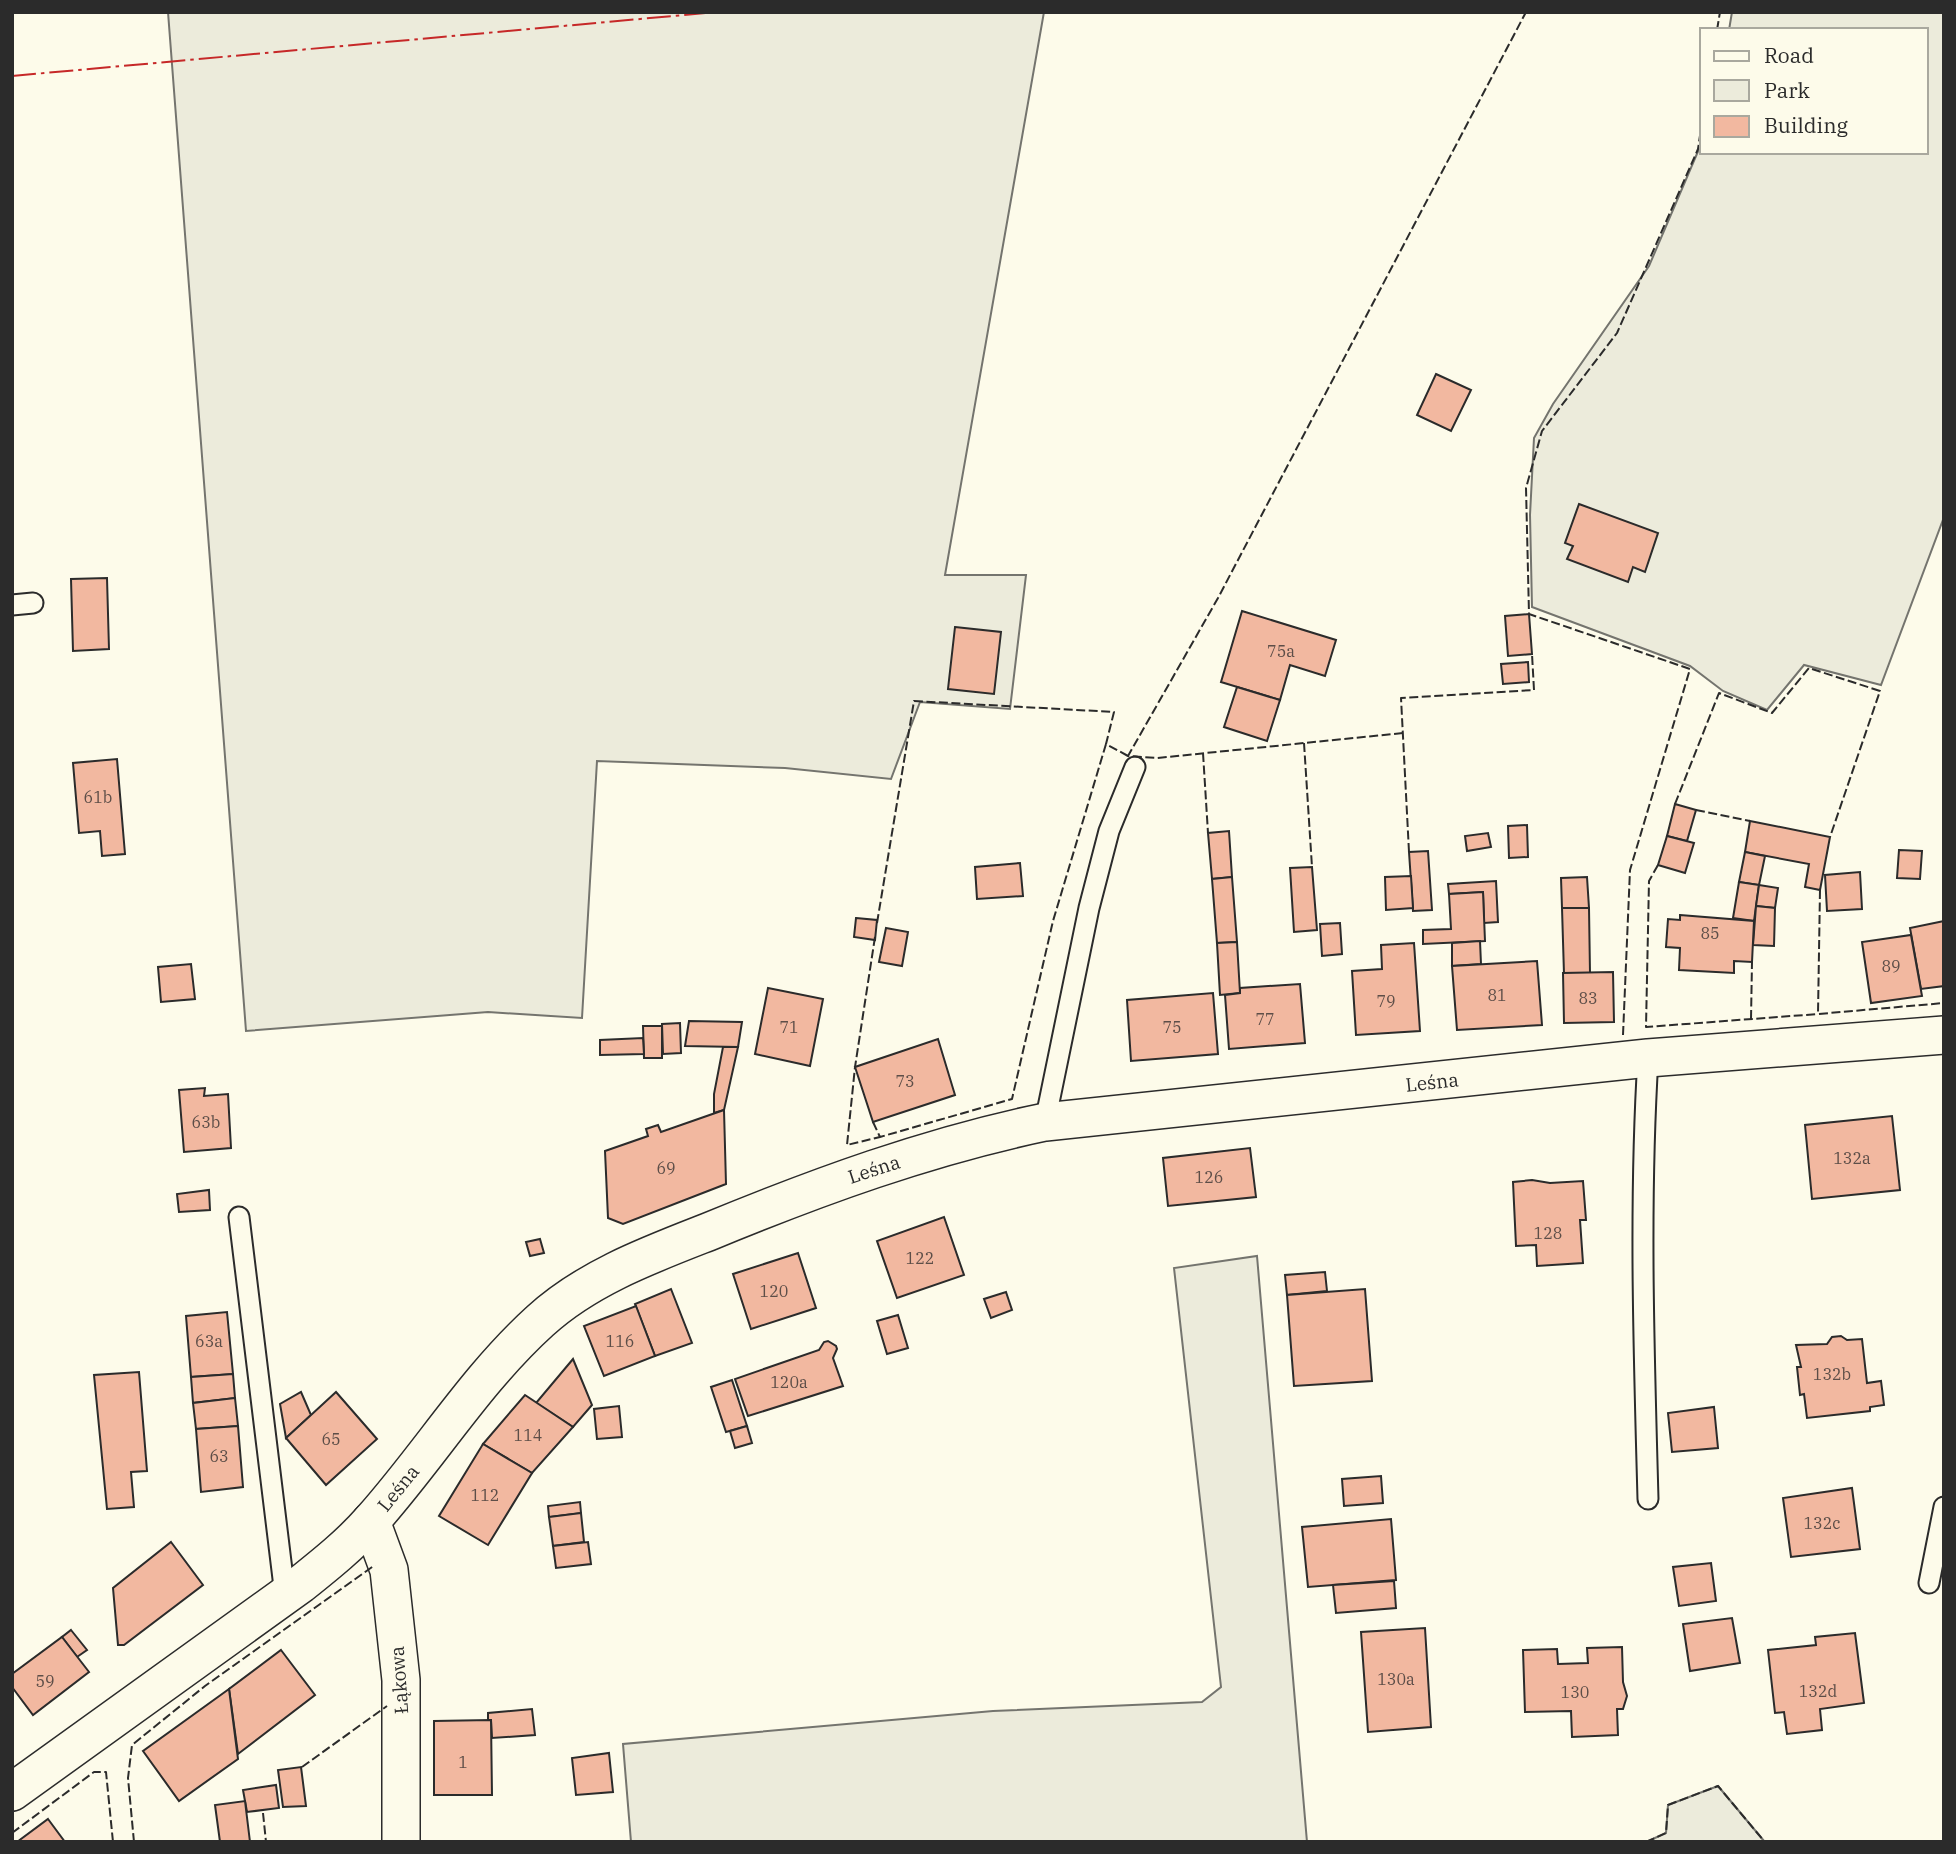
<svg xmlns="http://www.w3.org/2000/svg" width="1956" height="1854" font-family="'IBM Plex Serif',serif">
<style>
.green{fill:#ecebdb;stroke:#74746e;stroke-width:2}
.building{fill:#f2b8a0;stroke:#2b2b2b;stroke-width:2}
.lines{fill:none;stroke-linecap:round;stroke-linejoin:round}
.service-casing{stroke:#2b2b2b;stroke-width:23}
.minor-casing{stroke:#2b2b2b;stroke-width:40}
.service{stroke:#fdfbea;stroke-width:19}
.minor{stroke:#fdfbea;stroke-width:37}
.fence{stroke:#2b2b2b;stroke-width:2;stroke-dasharray:9 3.5;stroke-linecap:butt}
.power{stroke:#c62828;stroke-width:2;stroke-dasharray:24 5 3.5 5;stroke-linecap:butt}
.labels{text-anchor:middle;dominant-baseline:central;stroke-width:5;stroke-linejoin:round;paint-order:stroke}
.number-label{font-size:16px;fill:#5d4e48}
.street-label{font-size:19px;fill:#2b2b2b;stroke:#fdfbea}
</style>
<rect width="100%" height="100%" fill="#fdfbea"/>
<g class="green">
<polygon points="168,12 1044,12 945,575 1026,575 1010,709 920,702 891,779 785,768 597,761 582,1018 488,1012 246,1031"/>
<polygon points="1732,12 1944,12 1944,517 1881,685 1804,665 1767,710 1723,691 1690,666 1532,607 1530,515 1534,438 1553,404 1649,266 1702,142 1702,152 1926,152 1926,30 1729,30"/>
<polygon points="1257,1256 1307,1842 631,1842 623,1744 993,1711 1202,1702 1221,1687 1174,1268"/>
<polygon points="1718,1786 1764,1841 1770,1842 1646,1842 1666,1833 1668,1805"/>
</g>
<g class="building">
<polygon points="1436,374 1471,390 1451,431 1417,415"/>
<polygon points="1579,504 1658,533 1645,572 1633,567 1628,582 1567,559 1573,546 1565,543"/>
<polygon points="107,578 109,649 73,651 71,579"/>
<polygon points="1242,611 1336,640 1325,676 1290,665 1280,700 1221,682"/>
<polygon points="1529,614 1532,654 1508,656 1505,616"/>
<polygon points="955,627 1001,632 994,694 948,689"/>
<polygon points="1528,662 1529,682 1503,684 1501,664"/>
<polygon points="1237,687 1280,700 1267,741 1224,727"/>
<polygon points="117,759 125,854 102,856 100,831 79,833 73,763"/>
<polygon points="1675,804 1696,810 1687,841 1667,836"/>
<polygon points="1750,821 1830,837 1820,890 1805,887 1809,864 1745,852"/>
<polygon points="1527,825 1528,857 1509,858 1508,826"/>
<polygon points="1229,831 1232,877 1212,879 1208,833"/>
<polygon points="1488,833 1491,847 1467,851 1465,836"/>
<polygon points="1667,836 1694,843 1685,873 1658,865"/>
<polygon points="1899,850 1922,851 1920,879 1897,878"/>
<polygon points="1428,851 1432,910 1413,911 1409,852"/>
<polygon points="1745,852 1765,856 1759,885 1739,882"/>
<polygon points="1020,863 1023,896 977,899 975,867"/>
<polygon points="1312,867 1317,930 1294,932 1290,868"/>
<polygon points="1860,872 1862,909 1827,911 1825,875"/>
<polygon points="1411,876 1413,908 1386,910 1385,877"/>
<polygon points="1232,877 1237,942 1217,943 1212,879"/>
<polygon points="1587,877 1589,908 1562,908 1561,878"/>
<polygon points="1496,881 1498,922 1484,923 1483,892 1449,894 1448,884"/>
<polygon points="1739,882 1759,885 1754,921 1733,918"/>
<polygon points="1759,885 1778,888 1775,908 1756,906"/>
<polygon points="1483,892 1485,941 1423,944 1423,930 1451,929 1449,894"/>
<polygon points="1756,906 1775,908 1774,946 1753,945"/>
<polygon points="1562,908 1589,908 1590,973 1564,974"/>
<polygon points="1680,915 1754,921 1752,962 1734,961 1734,973 1679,970 1680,948 1666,947 1668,919 1680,920"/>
<polygon points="856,918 877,920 875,940 854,937"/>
<polygon points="1944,921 1944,986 1921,989 1910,928"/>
<polygon points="1340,923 1342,954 1322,956 1320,924"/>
<polygon points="886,928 908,932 902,966 879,962"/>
<polygon points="1911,935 1922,996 1871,1003 1862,942"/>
<polygon points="1480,941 1481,964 1452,966 1452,943"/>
<polygon points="1237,942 1240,993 1220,995 1217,943"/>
<polygon points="1414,943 1420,1031 1356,1035 1352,971 1382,969 1381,945"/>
<polygon points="1537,961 1542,1025 1457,1030 1452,966"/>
<polygon points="191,964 195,999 161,1002 158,967"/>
<polygon points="1613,972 1614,1022 1564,1023 1563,973"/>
<polygon points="1300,984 1305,1043 1229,1049 1225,995 1240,993 1240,988"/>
<polygon points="768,988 823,999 810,1066 755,1054"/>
<polygon points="1213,993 1218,1054 1131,1061 1127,1000"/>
<polygon points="689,1021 742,1022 738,1047 685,1046"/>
<polygon points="680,1023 681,1053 663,1054 662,1024"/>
<polygon points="643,1026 662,1026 662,1058 644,1058"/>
<polygon points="643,1038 644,1054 600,1055 600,1040"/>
<polygon points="938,1039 955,1095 873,1122 855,1067"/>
<polygon points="723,1047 738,1047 724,1110 714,1113 714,1094"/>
<polygon points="205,1088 204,1096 228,1094 231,1148 184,1152 179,1090"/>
<polygon points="724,1110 726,1184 623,1224 608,1218 605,1151 648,1136 646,1129 658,1125 661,1132"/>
<polygon points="1892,1116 1900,1190 1812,1199 1805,1125"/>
<polygon points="1250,1148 1256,1197 1168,1206 1163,1158"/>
<polygon points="1532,1180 1550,1183 1583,1181 1586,1220 1580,1220 1583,1263 1537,1266 1536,1245 1516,1246 1513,1182"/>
<polygon points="209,1190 210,1210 179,1212 177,1194"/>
<polygon points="944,1217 964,1275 897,1298 877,1241"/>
<polygon points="540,1239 544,1253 530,1256 526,1242"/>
<polygon points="798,1253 816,1308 751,1329 733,1274"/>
<polygon points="1325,1272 1327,1291 1287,1295 1285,1275"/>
<polygon points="671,1289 692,1343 655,1356 635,1304"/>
<polygon points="1365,1289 1372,1381 1294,1386 1287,1295"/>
<polygon points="1006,1292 1012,1310 991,1318 984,1299"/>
<polygon points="636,1306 655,1356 604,1376 584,1326"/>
<polygon points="227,1312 233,1374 191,1377 186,1316"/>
<polygon points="898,1315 908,1348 887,1354 877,1321"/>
<polygon points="1841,1336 1847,1340 1862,1339 1867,1383 1881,1381 1884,1405 1870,1407 1870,1411 1807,1418 1804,1394 1800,1395 1797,1367 1801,1367 1796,1345 1827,1344 1832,1337"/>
<polygon points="828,1341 836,1346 837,1349 833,1358 843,1386 748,1416 735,1379 819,1350 824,1342"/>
<polygon points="573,1359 592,1405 573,1427 536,1403"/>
<polygon points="139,1372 147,1471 131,1472 134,1507 107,1509 94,1375"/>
<polygon points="233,1374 235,1398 193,1403 191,1377"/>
<polygon points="732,1380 747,1426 726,1432 711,1387"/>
<polygon points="301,1392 311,1415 286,1438 280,1404"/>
<polygon points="336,1392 377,1439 326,1485 286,1438"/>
<polygon points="525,1395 573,1427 532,1473 483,1444"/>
<polygon points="235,1398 238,1426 196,1429 193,1403"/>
<polygon points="619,1406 622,1437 597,1439 594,1409"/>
<polygon points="1714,1407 1718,1448 1672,1452 1668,1413"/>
<polygon points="238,1426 243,1487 201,1492 196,1429"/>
<polygon points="747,1426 752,1443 735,1448 730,1431"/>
<polygon points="483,1444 532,1473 488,1545 439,1516"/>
<polygon points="1381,1476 1383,1503 1344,1506 1342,1479"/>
<polygon points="1852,1488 1860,1549 1791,1557 1783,1498"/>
<polygon points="580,1502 581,1513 549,1517 548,1506"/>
<polygon points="581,1513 584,1542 553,1546 549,1517"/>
<polygon points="1391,1519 1396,1580 1308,1587 1302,1527"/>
<polygon points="171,1542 203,1585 124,1645 118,1645 113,1588"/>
<polygon points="588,1542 591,1564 556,1568 553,1546"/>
<polygon points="1711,1563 1716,1601 1679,1606 1673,1567"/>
<polygon points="1394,1581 1396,1608 1336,1613 1333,1585"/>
<polygon points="1732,1618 1740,1663 1690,1671 1683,1624"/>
<polygon points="1425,1628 1431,1727 1368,1732 1361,1632"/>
<polygon points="71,1630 87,1650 77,1657 62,1637"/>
<polygon points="1855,1633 1864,1703 1820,1709 1822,1730 1787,1734 1784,1712 1775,1713 1768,1650 1816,1645 1815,1637"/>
<polygon points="62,1637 89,1672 33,1715 12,1687 12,1674"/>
<polygon points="1622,1647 1623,1682 1627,1696 1623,1709 1617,1709 1618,1735 1572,1737 1571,1711 1525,1712 1523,1650 1557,1649 1558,1664 1588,1663 1587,1648"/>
<polygon points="281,1650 315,1695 238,1754 229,1689"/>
<polygon points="229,1689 238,1759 179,1801 143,1751"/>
<polygon points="532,1709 535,1735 492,1738 491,1720 488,1720 488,1713"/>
<polygon points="491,1720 492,1795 434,1795 434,1721"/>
<polygon points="609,1753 613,1792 576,1795 572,1758"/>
<polygon points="301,1767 306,1806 283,1807 278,1770"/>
<polygon points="276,1785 279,1808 247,1812 243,1790"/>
<polygon points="245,1801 250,1842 220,1842 215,1805"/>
<polygon points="48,1819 65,1842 17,1842"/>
</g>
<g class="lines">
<g class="service-casing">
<g id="service">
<polyline points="12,605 33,603"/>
<polyline points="1045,1122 1089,908 1109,831 1135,767"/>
<polyline points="239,1217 285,1595"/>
<path d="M1648,1499c-4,-147 -9,-294 0,-441"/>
<polyline points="1929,1583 1944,1507"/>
</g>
</g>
<g class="minor-casing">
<g id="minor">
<polyline points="371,1521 389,1570 401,1680 401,1842"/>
<path d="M12,1792l289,-208c25,-20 50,-40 71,-64 58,-65 103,-140 168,-199 47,-43 109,-66 168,-89 109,-45 221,-86 337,-110l603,-64 296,-23"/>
</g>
</g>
<use href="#service" class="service"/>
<use href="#minor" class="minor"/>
<g class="fence">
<polyline points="1717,30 1720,12"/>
<polyline points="1403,733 1157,758 1128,756 1218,598 1526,12"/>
<polyline points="1304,743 1312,867"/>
<polyline points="1203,753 1208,833"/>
<polyline points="1675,804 1719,693 1772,713 1809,668 1880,691 1830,837"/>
<polyline points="1696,810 1750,821"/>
<polyline points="1409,852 1401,698 1534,690 1532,654"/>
<polyline points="1658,865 1649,881 1646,1027 1818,1014"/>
<polyline points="1820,890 1818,1014 1944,1003"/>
<polyline points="877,923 914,701 1114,712 1106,744"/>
<polyline points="875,937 855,1067 847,1145 880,1137"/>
<polyline points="1751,1019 1752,962"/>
<polyline points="1623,1035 1630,870 1690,669 1529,614 1526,488 1542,431 1617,333 1698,149 1702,122"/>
<polyline points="873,1122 880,1137 1012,1099 1053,921 1106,744 1128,756"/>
<polyline points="302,1767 387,1706"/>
<polyline points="263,1813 266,1842"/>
<polyline points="12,1833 94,1772 106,1772 113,1842"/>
<polyline points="134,1842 128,1778 132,1745 205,1686 375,1565"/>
<polyline points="1646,1842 1666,1833 1668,1805 1718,1786 1764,1841 1770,1842"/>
</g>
<polyline class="power" points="12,76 717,12"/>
</g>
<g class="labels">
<g class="number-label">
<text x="1281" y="651">75a</text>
<text x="98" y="797">61b</text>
<text x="1710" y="933">85</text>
<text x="1891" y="966">89</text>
<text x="1497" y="995">81</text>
<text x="1588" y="998">83</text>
<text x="1386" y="1001">79</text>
<text x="1265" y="1019">77</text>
<text x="789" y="1027">71</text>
<text x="1172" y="1027">75</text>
<text x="905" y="1081">73</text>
<text x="206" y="1122">63b</text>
<text x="1852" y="1158">132a</text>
<text x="666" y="1168">69</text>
<text x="1209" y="1177">126</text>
<text x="1548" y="1233">128</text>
<text x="920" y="1258">122</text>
<text x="774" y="1291">120</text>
<text x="209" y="1341">63a</text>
<text x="620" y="1341">116</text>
<text x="1832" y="1374">132b</text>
<text x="789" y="1382">120a</text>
<text x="528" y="1435">114</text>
<text x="331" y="1439">65</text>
<text x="219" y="1456">63</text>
<text x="485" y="1495">112</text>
<text x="1822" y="1523">132c</text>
<text x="1396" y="1679">130a</text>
<text x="45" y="1681">59</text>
<text x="1818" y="1691">132d</text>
<text x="1575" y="1692">130</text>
<text x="463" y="1762">1</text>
</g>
<g class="street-label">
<text transform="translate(1432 1082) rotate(-6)">Leśna</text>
<text transform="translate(874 1169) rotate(-18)">Leśna</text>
<text transform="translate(398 1488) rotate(-51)">Leśna</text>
<text transform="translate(399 1680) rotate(-94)">Łąkowa</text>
</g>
</g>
<rect width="1956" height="1854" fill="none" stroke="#2b2b2b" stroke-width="28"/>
<rect x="1700" y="28" width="228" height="126" fill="#fdfbea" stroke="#a9a89e" stroke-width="2"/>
<rect x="1714" y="51" width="35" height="10" fill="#fdfbea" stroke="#a9a89e" stroke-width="2"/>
<text x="1764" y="63" font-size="21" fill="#2b2b2b">Road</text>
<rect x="1714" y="80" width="35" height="21" fill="#ecebdb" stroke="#a9a89e" stroke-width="2"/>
<text x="1764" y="98" font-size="21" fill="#2b2b2b">Park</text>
<rect x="1714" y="116" width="35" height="21" fill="#f2b8a0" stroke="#a9a89e" stroke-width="2"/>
<text x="1764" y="133" font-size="21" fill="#2b2b2b">Building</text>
</svg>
